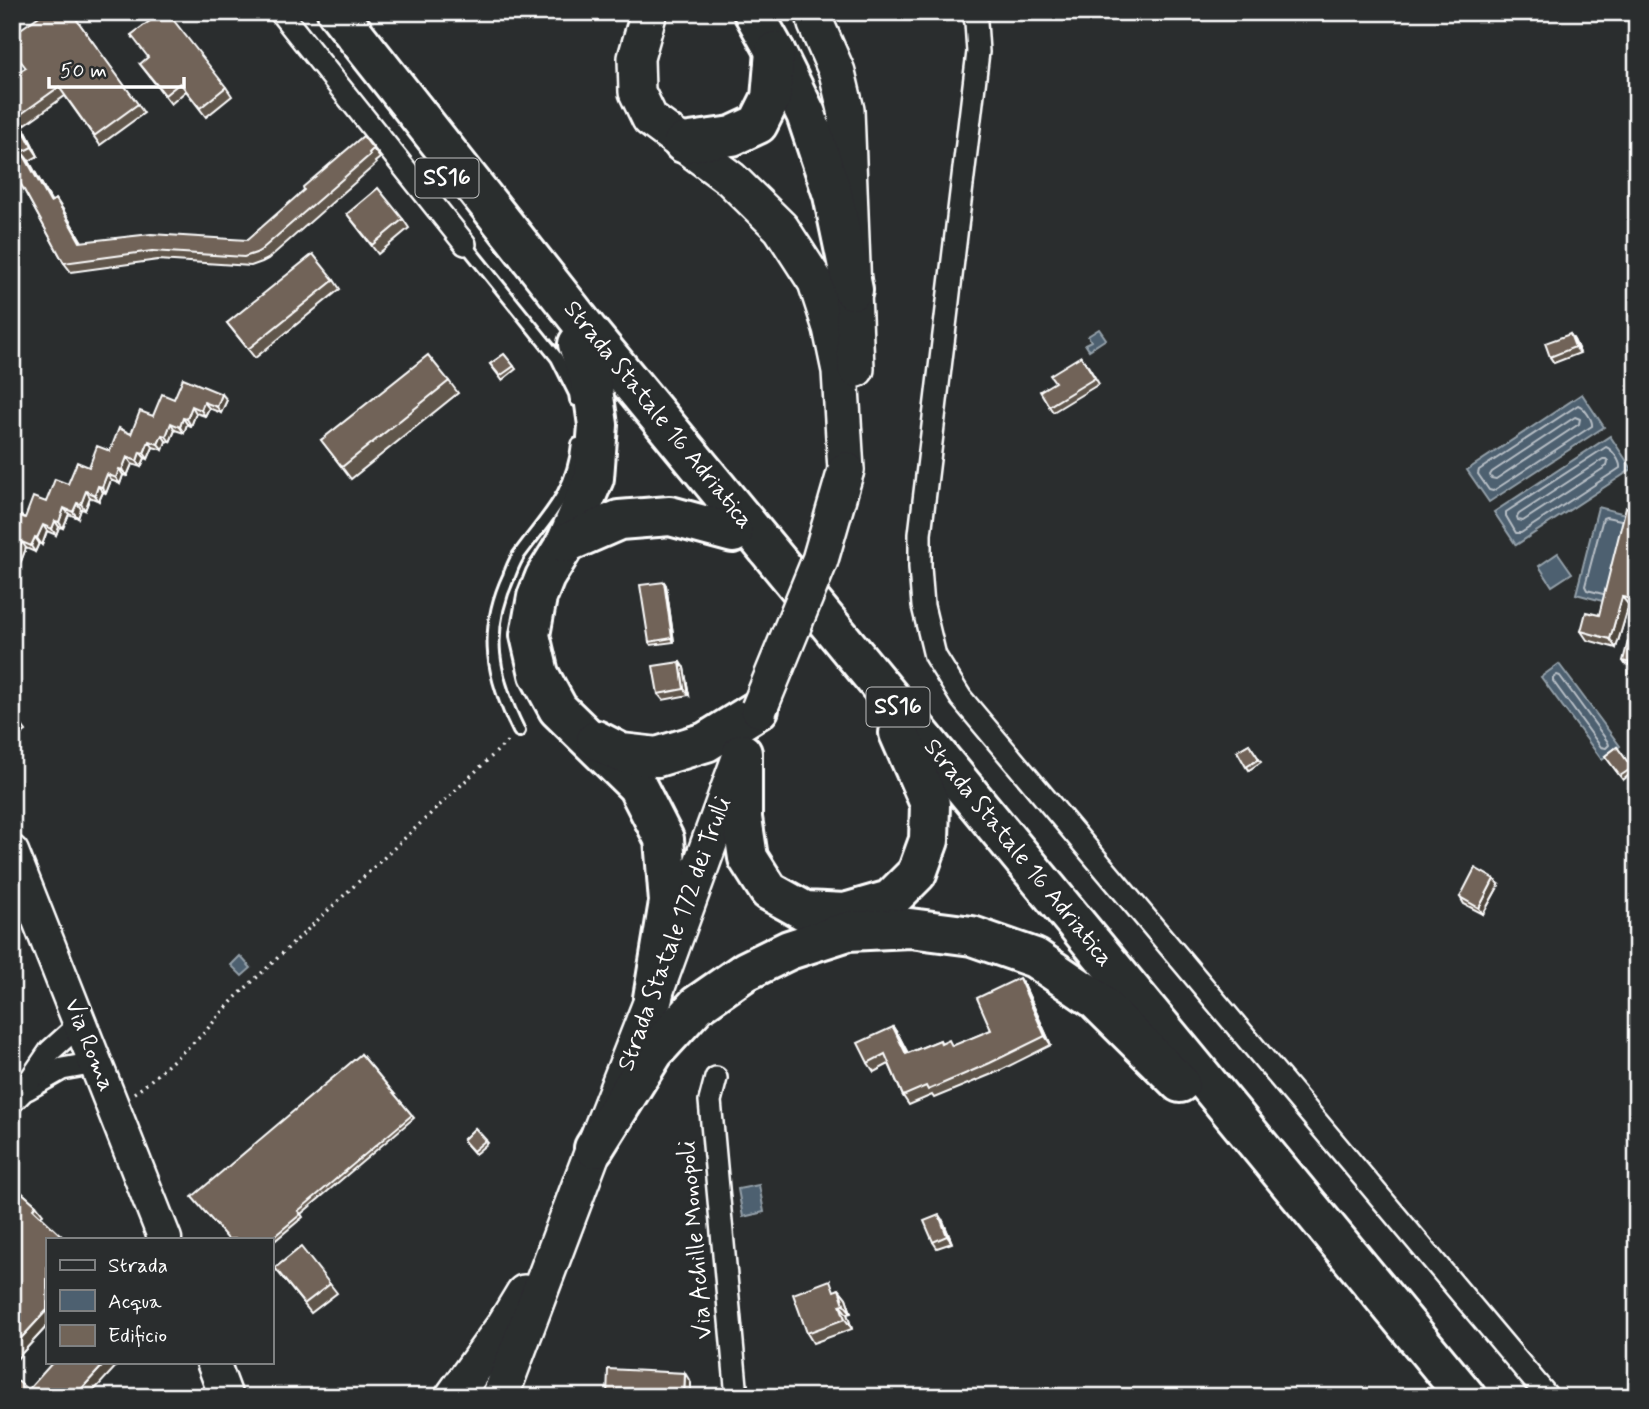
<svg xmlns="http://www.w3.org/2000/svg" width="1649" height="1409" font-family="Mynerve,sans-serif">
<style>
.water{fill:#4d6070;stroke:#94a0a9;stroke-width:2}
.lines{fill:none;stroke-linecap:round;stroke-linejoin:round}
.shore{stroke:#b8bfc6;stroke-width:2}
.lane-casing{stroke:#fff;stroke-width:16}
.street-casing{stroke:#fff;stroke-width:26}
.secondary-casing{stroke:#fff;stroke-width:37}
.primary-casing{stroke:#fff;stroke-width:40}
.highway-casing{stroke:#fff;stroke-width:44}
.path{stroke:#fff;stroke-width:3.5;stroke-dasharray:2 5;stroke-linecap:butt}
.lane{stroke:#2a2d2e;stroke-width:10}
.street{stroke:#2a2d2e;stroke-width:21}
.secondary{stroke:#2a2d2e;stroke-width:32}
.primary{stroke:#2a2d2e;stroke-width:35}
.highway{stroke:#2a2d2e;stroke-width:38}
.primary-bridge-casing{stroke:#fff;stroke-width:40;stroke-linecap:butt}
.primary-bridge{stroke:#2a2d2e;stroke-width:35}
.wall{fill:#61564c;stroke:#fff;stroke-width:2}
.shaded-wall{fill:#4f463e;stroke:#fff;stroke-width:2}
.building{fill:#716458;stroke:#fff;stroke-width:2}
.labels{text-anchor:middle;dominant-baseline:central;stroke-width:5;stroke-linejoin:round;paint-order:stroke}
.shield{fill:#2a2d2e;stroke:#bfc0c0;stroke-width:2}
.shield-label{font-size:23px;font-weight:bold;fill:#fff}
.street-label{font-size:24px;fill:#fff;stroke:#2a2d2e}
</style>
<rect width="100%" height="100%" fill="#2a2d2e"/>
<filter id="ink" filterUnits="userSpaceOnUse"><feTurbulence type="fractalNoise" baseFrequency=".0143" numOctaves="2"/><feDisplacementMap in="SourceGraphic" scale="14" xChannelSelector="R" yChannelSelector="G"/><feConvolveMatrix kernelMatrix="1 2 1 2 8 2 1 2 1" color-interpolation-filters="sRGB"/></filter>
<g filter="url(#ink)">
<g class="water">
<polygon points="1099,329 1106,339 1089,350 1085,344 1091,341 1088,336"/>
<polygon points="1582,394 1604,427 1489,502 1467,470"/>
<polygon points="1610,436 1632,469 1516,545 1494,512"/>
<polygon points="1598,507 1633,516 1610,603 1576,594"/>
<polygon points="1558,553 1572,573 1552,586 1539,566"/>
<polygon points="1559,664 1620,746 1602,760 1541,677"/>
<polygon points="240,956 251,968 242,976 231,965"/>
<polygon points="759,1185 764,1212 743,1217 738,1189"/>
</g>
<g class="lines">
<g class="shore">
<path d="M1578,405c6,2 15,15 14,21l-99,65 -4,-1 -11,-16 1,-4z"/>
<polygon points="1575,417 1580,419 1579,424 1496,479 1491,478 1490,475 1492,472"/>
<path d="M1606,447c6,2 15,15 14,21l-99,65h-5l-10,-17v-4z"/>
<polygon points="1603,459 1606,459 1608,461 1607,466 1523,521 1518,520 1517,517 1519,514"/>
<polyline points="1603,594 1587,590 1585,586 1603,518 1606,517 1621,520"/>
<polygon points="1557,675 1560,676 1608,742 1609,745 1606,748 1601,747 1553,681 1553,678"/>
</g>
<g class="lane-casing">
<g id="lane">
<polyline points="465,244 557,358 575,394 576,400"/>
<path d="M519,731c-27,-54 -36,-99 -10,-155 3,-8 6,-17 12,-24 28,-38 52,-59 57,-108"/>
</g>
</g>
<g class="street-casing">
<g id="street">
<polyline points="280,12 465,244"/>
<polyline points="973,12 976,22 978,52 920,534 920,567 923,606 935,656 961,698 1548,1397"/>
<polyline points="716,1078 710,1101 737,1397"/>
<polyline points="27,1089 62,1069 96,1063"/>
<polyline points="12,1102 22,1092 50,1051 80,1024"/>
</g>
</g>
<g class="secondary-casing">
<g id="secondary">
<polyline points="12,852 165,1239"/>
<polyline points="213,1362 226,1397"/>
</g>
</g>
<g class="primary-casing">
<g id="primary">
<polyline points="649,12 636,58 637,92 650,119 731,179 781,228 816,282 831,328 840,371 846,470"/>
<polyline points="814,12 816,24 837,72 846,110 856,369"/>
<polyline points="453,1397 504,1326 524,1293"/>
<polyline points="500,1397 594,1148 653,998 740,758"/>
</g>
</g>
<g class="highway-casing">
<g id="highway">
<polyline points="337,12 588,331 1466,1397"/>
<polyline points="753,12 775,51 806,114 833,195 853,290"/>
<polyline points="683,143 732,136 758,124 771,98 775,51"/>
<polyline points="578,344 593,390 598,425 594,478 566,543 545,577 537,597 530,635 539,674 558,709 637,786 664,839 669,902 653,998"/>
<polyline points="566,543 619,520 670,516 733,533"/>
<polyline points="596,740 621,753 657,757 706,742 759,709"/>
<polyline points="742,753 742,818 748,858 769,891 805,911 845,913 890,900 917,873 929,840 930,804 899,733"/>
<polyline points="594,1148 654,1052 697,1005 746,971 789,950 848,931 910,928 972,936 1035,958 1095,999 1180,1083"/>
</g>
</g>
<polyline class="path" points="134,1093 143,1087 202,1035 235,998 510,739"/>
<use href="#lane" class="lane"/>
<use href="#street" class="street"/>
<use href="#secondary" class="secondary"/>
<use href="#primary" class="primary"/>
<use href="#highway" class="highway"/>
<g class="primary-bridge-casing">
<polyline id="primary-bridge" points="759,709 820,560 846,470"/>
</g>
<use href="#primary-bridge" class="primary-bridge"/>
</g>
<g class="wall">
<polygon points="71,12 144,113 100,145 65,96 23,126 38,156 29,161 51,201 62,208 82,242 247,240 373,149 380,158 375,162 376,164 268,259 262,262 251,266 158,260 71,272 64,263 12,168 12,76 25,68"/>
<polygon points="140,64 226,87 232,96 206,117 186,91 171,104"/>
<polygon points="347,214 403,219 409,228 378,254"/>
<polygon points="334,280 340,289 255,358 227,323"/>
<polygon points="1570,334 1574,340 1580,353 1554,363 1550,357"/>
<polygon points="504,354 516,369 502,380 490,364"/>
<polygon points="1085,361 1099,384 1053,412 1049,406 1055,382"/>
<polygon points="449,381 458,393 351,479 321,440"/>
<polygon points="174,399 227,400 221,413 209,408 205,416 196,413 191,426 187,424 184,433 175,430 170,442 166,441 163,450 153,447 148,459 145,458 141,467 132,464 127,476 123,475 120,484 111,480 106,493 103,492 99,501 90,497 85,510 81,509 78,518 69,514 63,528 59,527 56,535 47,531 42,545 39,543 35,552 26,548 21,561 17,560 13,569 12,568 13,513 25,518"/>
<polygon points="1637,510 1637,607 1629,605 1616,648 1587,640 1581,631 1599,615"/>
<polygon points="664,582 666,585 674,642 651,645 649,642"/>
<polygon points="1637,643 1637,667 1625,664 1623,661"/>
<polygon points="684,668 689,695 663,700 658,694"/>
<polygon points="12,712 26,731 12,741"/>
<polygon points="1249,744 1261,762 1249,770 1237,751"/>
<polygon points="1617,747 1634,771 1623,780 1605,756"/>
<polygon points="1499,885 1483,914 1464,904 1460,897"/>
<polygon points="1025,987 1051,1045 997,1072 934,1098 932,1095 909,1105 903,1096 889,1064 874,1072 868,1063 893,1027 899,1036 908,1053 940,1040 942,1044 953,1046 991,1030"/>
<polygon points="361,1054 414,1118 301,1214 303,1217 271,1244 271,1239"/>
<polygon points="475,1128 488,1143 475,1154 463,1140"/>
<polygon points="12,1184 36,1205 43,1214 41,1216 47,1239 47,1326 12,1364"/>
<polygon points="943,1221 952,1243 937,1248 933,1242"/>
<polygon points="275,1268 330,1284 337,1293 311,1313"/>
<polygon points="839,1289 846,1298 851,1313 847,1314 852,1329 813,1343 807,1333 837,1290"/>
</g>
<g class="shaded-wall">
<polygon points="17,117 23,126 38,156 32,147"/>
<polygon points="22,152 29,161 57,211 50,202"/>
<polygon points="56,199 62,208 87,251 80,242"/>
<polygon points="1570,334 1574,340 1580,353 1575,347"/>
<polygon points="222,394 227,400 221,413 217,407"/>
<polygon points="204,402 209,408 205,416 201,410"/>
<polygon points="192,406 196,413 191,426 187,419"/>
<polygon points="183,418 187,424 184,433 180,427"/>
<polygon points="171,423 175,430 170,442 166,436"/>
<polygon points="162,435 166,441 163,450 158,444"/>
<polygon points="149,441 153,447 148,459 144,453"/>
<polygon points="140,452 145,458 141,467 137,461"/>
<polygon points="127,457 132,464 127,476 122,470"/>
<polygon points="119,469 123,475 120,484 116,478"/>
<polygon points="107,474 111,480 106,493 102,487"/>
<polygon points="98,486 103,492 99,501 95,495"/>
<polygon points="86,491 90,497 85,510 81,504"/>
<polygon points="77,503 81,509 78,518 73,512"/>
<polygon points="64,508 69,514 63,528 59,522"/>
<polygon points="55,521 59,527 56,535 52,529"/>
<polygon points="43,525 47,531 42,545 37,538"/>
<polygon points="35,537 39,543 35,552 31,546"/>
<polygon points="22,542 26,548 21,561 16,555"/>
<polygon points="13,553 17,560 13,569 12,567"/>
<polygon points="664,582 666,585 674,642 672,638"/>
<polygon points="1622,597 1629,605 1616,648 1610,639"/>
<polygon points="680,662 684,668 689,695 684,689"/>
<polygon points="1494,879 1499,885 1483,914 1479,908"/>
<polygon points="1019,978 1025,987 1051,1045 1045,1036"/>
<polygon points="893,1027 899,1036 912,1063 906,1054"/>
<polygon points="939,1215 943,1221 952,1243 947,1236"/>
<polygon points="839,1289 846,1298 851,1313 844,1304"/>
<polygon points="840,1305 847,1314 852,1329 845,1319"/>
<polygon points="47,1310 47,1326 12,1364 12,1348"/>
<polygon points="106,1362 120,1362 88,1397 74,1397"/>
<polygon points="685,1373 691,1383 691,1397 684,1397"/>
</g>
<g class="building">
<polygon points="45,12 71,12 138,104 94,136 59,87 17,117 32,147 22,152 50,202 56,199 80,242 151,234 247,240 304,190 303,187 363,136 373,149 369,153 370,155 261,250 256,253 244,257 152,251 64,263 12,168 12,76 26,68 12,50 12,35"/>
<polygon points="162,12 167,12 226,87 200,108 180,83 165,95 140,64 148,57 131,35"/>
<polygon points="378,188 403,219 372,245 347,214"/>
<polygon points="313,254 334,280 248,349 227,323"/>
<polygon points="1570,334 1575,347 1550,357 1545,343"/>
<polygon points="504,354 514,366 500,376 490,364"/>
<polygon points="428,355 449,381 342,467 321,440"/>
<polygon points="1081,356 1095,378 1049,406 1040,391 1055,382 1050,375"/>
<polygon points="183,378 222,394 217,407 204,402 201,410 192,406 187,419 183,418 180,427 171,423 166,436 162,435 158,444 149,441 144,453 140,452 137,461 127,457 122,470 119,469 116,478 107,474 102,487 98,486 95,495 86,491 81,504 77,503 73,512 64,508 59,522 55,521 52,529 43,525 37,538 35,537 31,546 22,542 16,555 13,553 12,554 13,513 25,518 33,497 46,502 55,479 68,484 77,462 89,467 97,446 110,451 119,428 131,434 140,411 153,416 162,394 174,399"/>
<polygon points="1626,507 1637,510 1637,600 1622,597 1610,639 1581,631 1586,612 1599,615"/>
<polygon points="664,582 672,638 649,642 640,585"/>
<polygon points="1628,641 1637,643 1637,665 1623,661"/>
<polygon points="680,662 684,689 658,694 653,666"/>
<polygon points="12,712 21,724 12,731"/>
<polygon points="1249,744 1259,759 1246,767 1237,751"/>
<polygon points="1617,747 1632,768 1620,776 1605,756"/>
<polygon points="1475,868 1494,879 1479,908 1460,897"/>
<polygon points="1019,978 1045,1036 990,1063 928,1090 926,1086 903,1096 885,1054 868,1063 858,1043 893,1027 906,1054 940,1040 941,1044 949,1040 952,1046 991,1030 977,998"/>
<polygon points="361,1054 412,1115 298,1211 301,1214 271,1239 228,1239 192,1197"/>
<polygon points="475,1128 486,1140 473,1151 463,1140"/>
<polygon points="12,1184 36,1205 33,1209 65,1239 47,1239 47,1310 12,1348"/>
<polygon points="939,1215 947,1236 933,1242 924,1221"/>
<polygon points="301,1247 330,1284 304,1304 275,1268"/>
<polygon points="830,1280 834,1291 839,1289 844,1304 840,1305 845,1319 807,1333 793,1294"/>
<polygon points="53,1362 106,1362 74,1397 12,1397 12,1376 28,1390"/>
<polygon points="608,1369 685,1373 684,1397 607,1397"/>
</g>
</g>
<g class="labels">
<g class="shield">
<rect x="415.5" y="158.5" width="63" height="39" rx="5"/>
<rect x="866.5" y="687.5" width="63" height="39" rx="5"/>
</g>
<g class="shield-label">
<text x="447" y="178">SS16</text>
<text x="898" y="707">SS16</text>
</g>
<g class="street-label">
<text transform="translate(658 415) rotate(51)">Strada Statale 16 Adriatica</text>
<text transform="translate(1018 853) rotate(51)">Strada Statale 16 Adriatica</text>
<text transform="translate(675 934) rotate(-70)">Strada Statale 172 dei Trulli</text>
<text transform="translate(89 1045) rotate(68)">Via Roma</text>
<text transform="translate(696 1240) rotate(-95)">Via Achille Monopoli</text>
</g>
</g>
<rect width="1649" height="1409" fill="none" stroke="#2a2d2e" stroke-width="42"/>
<rect x="21" y="21" width="1607" height="1367" fill="none" stroke="#fff" stroke-width="2.5" filter="url(#ink)"/>
<rect x="46" y="1238" width="228" height="126" fill="#2a2d2e" stroke="#7f8182" stroke-width="2"/>
<rect x="60" y="1260" width="35" height="10" fill="#2a2d2e" stroke="#7f8182" stroke-width="2"/>
<text x="108" y="1272" font-size="21" fill="#ffffff">Strada</text>
<rect x="60" y="1290" width="35" height="21" fill="#4d6070" stroke="#7f8182" stroke-width="2"/>
<text x="108" y="1308" font-size="21" fill="#ffffff">Acqua</text>
<rect x="60" y="1325" width="35" height="21" fill="#716458" stroke="#7f8182" stroke-width="2"/>
<text x="108" y="1342" font-size="21" fill="#ffffff">Edificio</text>
<path d="M49 77v10h135v-10" fill="none" stroke="#ffffff" stroke-width="3.5"/>
<text x="60" y="77" font-size="21" fill="#ffffff" stroke="#2a2d2e" stroke-width="5" paint-order="stroke">50 m</text>
</svg>
